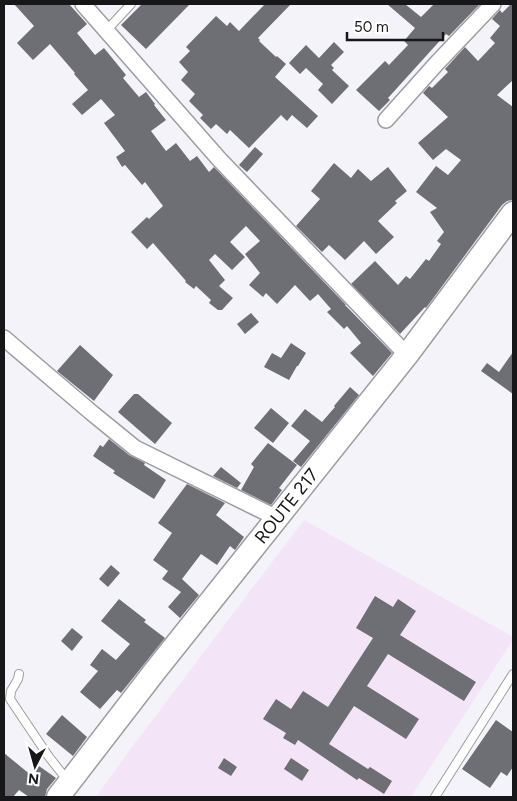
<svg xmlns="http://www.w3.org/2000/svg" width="517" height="801" font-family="Figtree,sans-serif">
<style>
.education{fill:#f4e4f7}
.building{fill:#6e6f74}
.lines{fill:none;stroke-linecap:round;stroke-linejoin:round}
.lane-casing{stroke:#9e9da2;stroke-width:10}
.street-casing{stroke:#9e9da2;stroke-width:18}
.primary-casing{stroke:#9e9da2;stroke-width:25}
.lane{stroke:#fff;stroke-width:8}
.street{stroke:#fff;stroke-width:15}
.primary{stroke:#fff;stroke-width:22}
.labels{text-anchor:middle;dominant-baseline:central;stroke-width:4;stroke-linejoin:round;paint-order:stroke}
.street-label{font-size:18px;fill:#171618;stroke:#fff}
</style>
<rect width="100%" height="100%" fill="#f4f3f9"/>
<polygon class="education" points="304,520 513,637 513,640 411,797 96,797 132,747"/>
<g class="building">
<polygon points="14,4 69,4 87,24 77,33 95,55 104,48 126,75 123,78 139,97 146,92 155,104 154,105 166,120 151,131 166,151 176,143 190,161 197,156 209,172 214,167 346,305 345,305 392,353 373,376 350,353 361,343 347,326 344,329 327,312 331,309 318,294 310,301 295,285 277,304 266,293 263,297 249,285 260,273 245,254 260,241 246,226 230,242 245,257 232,270 215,254 209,260 225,280 219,286 233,298 222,310 218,310 209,303 211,300 196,286 194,289 185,282 186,281 153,243 147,249 131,232 147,217 149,219 163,206 145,182 142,185 125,165 122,167 116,157 125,151 104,123 115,115 101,99 82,115 72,104 88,90 74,74 75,73 50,44 33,60 17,43 34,26"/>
<polygon points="142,4 190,4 146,49 121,25"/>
<polygon points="265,4 291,4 258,38 260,40 259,41 276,57 277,56 286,64 275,77 318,116 307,128 292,115 287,121 281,115 249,148 230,130 227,134 216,124 211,129 200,118 203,115 189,101 195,94 181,80 188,72 179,62 190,51 186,47 216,16 227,26 230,22 239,31"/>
<polygon points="387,4 405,4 421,17 434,4 480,4 449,36 446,34 388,98 390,100 379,111 356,90 385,61 389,65 408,45 404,41 415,28"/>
<polygon points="511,4 513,4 513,80 497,95 513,107 513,200 507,201 502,205 426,308 425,307 400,334 351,284 375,261 398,285 406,276 410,279 426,259 429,261 441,244 437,241 444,232 430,212 437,208 416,192 436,166 448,175 461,160 446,149 433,160 418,143 448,117 423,93 429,86 432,88 448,72 445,69 465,47 478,61 495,43 490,38 500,26 492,19 500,10 502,13"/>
<polygon points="334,42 344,52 331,65 334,68 332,70 349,86 332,104 318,90 323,84 306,68 300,74 289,63 306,45 319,58"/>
<polygon points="255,147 263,154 247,172 239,165"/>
<polygon points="334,163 351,178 358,169 371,181 388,167 407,191 395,201 397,203 378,221 394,237 376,254 364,241 345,260 329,245 322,252 296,226 320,199 311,191"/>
<polygon points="251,313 259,322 245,334 237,324"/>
<polygon points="291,343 306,353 298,366 297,366 289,380 264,367 272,353 281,358"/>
<polygon points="80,345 113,375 94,401 57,371"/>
<polygon points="513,352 513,394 481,371 487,363 499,372"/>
<polygon points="350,387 359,395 301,467 293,461 310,441 291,426 305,409 322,422 335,407 334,406"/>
<polygon points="134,394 138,394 172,423 155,444 118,412"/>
<polygon points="271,408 289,423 273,443 254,428"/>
<polygon points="109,439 129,455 145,463 144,465 166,480 154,499 113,473 115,471 93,456 100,445 103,447"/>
<polygon points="268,443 297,465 279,488 282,490 271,505 241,490 254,467 251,464"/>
<polygon points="221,467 241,483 237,488 213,476"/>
<polygon points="187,484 225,503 216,515 244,537 235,550 230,546 217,565 201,554 182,579 199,595 180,618 168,607 181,592 162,579 168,571 153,560 172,533 158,523"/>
<polygon points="111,565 120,573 108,587 99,579"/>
<polygon points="375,596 393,607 398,599 416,611 400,635 476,682 464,701 388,654 367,686 419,719 406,739 354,706 329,744 368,769 370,767 392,781 384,794 359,778 357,780 298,740 295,745 283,738 286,733 263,719 276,699 291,709 303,691 328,707 373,638 356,628"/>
<polygon points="119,599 146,620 144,622 165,638 121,693 117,690 100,709 80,692 98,671 90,665 102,649 116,660 130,644 101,621"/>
<polygon points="72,628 83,637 72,651 61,641"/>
<polygon points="62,715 87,737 73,756 46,734"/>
<polygon points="496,720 513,732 513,767 507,776 501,772 490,788 462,769"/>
<polygon points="4,753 32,776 39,766 56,778 47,789 45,797 29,797 19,790 13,797 4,797"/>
<polygon points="224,758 237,767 231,776 218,768"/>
<polygon points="291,758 309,770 302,781 284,769"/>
</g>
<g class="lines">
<g class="lane-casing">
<g id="lane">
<polyline points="106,31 131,4"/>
<polyline points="19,674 18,679 11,691 10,699 49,757 68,781"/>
<polyline points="435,797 513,674"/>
</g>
</g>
<g class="street-casing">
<g id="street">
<polyline points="83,4 219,159 407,355"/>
<polyline points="386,120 437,63 493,4"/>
<polyline points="4,338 92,413 135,448 277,518"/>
</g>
</g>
<g class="primary-casing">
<g id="primary">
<path id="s1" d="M58,797l97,-126 252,-316 106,-142"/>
</g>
</g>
<use href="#lane" class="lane"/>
<use href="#street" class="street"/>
<use href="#primary" class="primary"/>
</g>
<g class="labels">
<g class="street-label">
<text stroke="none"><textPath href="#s1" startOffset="370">ROUTE 217</textPath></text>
</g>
</g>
<rect width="517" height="801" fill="none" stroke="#171618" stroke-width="10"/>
<g transform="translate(35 766) rotate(186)" stroke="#ffffff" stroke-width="4" paint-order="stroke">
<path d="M0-4L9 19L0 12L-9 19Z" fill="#171618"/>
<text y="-8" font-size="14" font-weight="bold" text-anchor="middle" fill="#171618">N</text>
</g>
<path d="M347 32v8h96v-8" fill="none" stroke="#171618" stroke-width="2.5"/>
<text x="354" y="32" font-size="15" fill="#171618" stroke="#ffffff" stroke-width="4" paint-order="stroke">50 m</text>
</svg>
